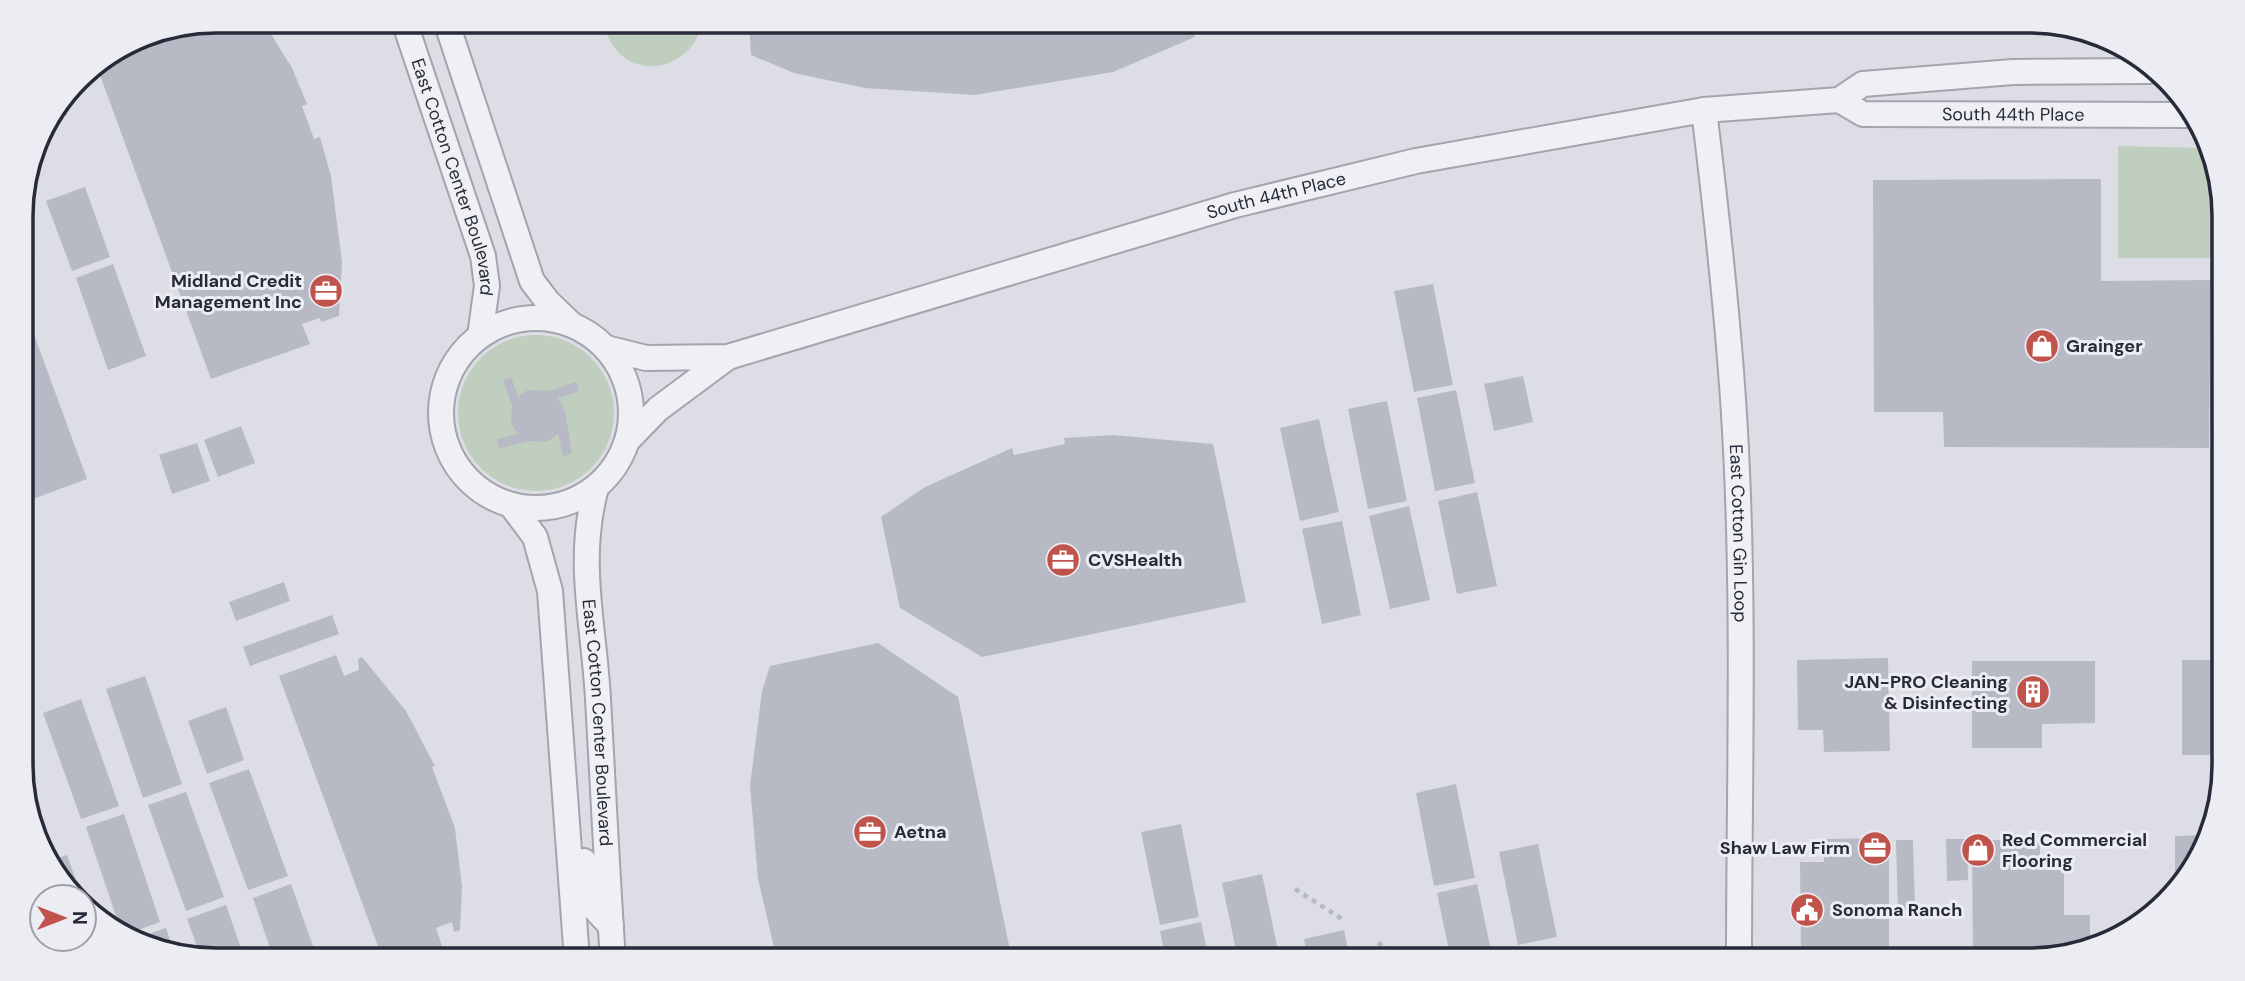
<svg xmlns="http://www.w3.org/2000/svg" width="2245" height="981" font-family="'DM Sans',sans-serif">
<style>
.green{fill:#bfcebf}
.building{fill:#b7b9c4}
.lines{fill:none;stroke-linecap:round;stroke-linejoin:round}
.minor-casing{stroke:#a3a4ae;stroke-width:28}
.path{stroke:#b7b9c0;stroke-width:4.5;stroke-dasharray:5 5;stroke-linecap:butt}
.minor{stroke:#eff0f4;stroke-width:24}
.labels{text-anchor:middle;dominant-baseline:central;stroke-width:6;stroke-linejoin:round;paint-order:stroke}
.street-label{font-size:18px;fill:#282a3a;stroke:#ecedf3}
.poi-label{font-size:18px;font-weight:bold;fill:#282a3a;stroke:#ecedf3;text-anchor:start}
.rim{fill:none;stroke:#282a3a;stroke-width:3.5}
</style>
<rect width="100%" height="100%" fill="#dddee5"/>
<g class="green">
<path d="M604,21h99v1c-14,58 -90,60 -99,-1z"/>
<polygon points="2118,146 2205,148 2222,190 2222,258 2118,258"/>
<circle cx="536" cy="413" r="78"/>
</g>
<g class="building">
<polygon points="216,21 263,21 292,68 307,104 302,106 314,139 320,137 331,176 342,262 339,316 321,322 320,318 302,324 310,344 211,379 96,64 142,36"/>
<polygon points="749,21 1195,21 1195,37 1113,72 975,95 865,88 794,73 751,55"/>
<polygon points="62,102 67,115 46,123"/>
<polygon points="2101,179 2101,281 2211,280 2209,448 1944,447 1943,412 1874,412 1873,180"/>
<polygon points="85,187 110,257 72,271 46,201"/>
<polygon points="113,264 146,356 108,370 76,278"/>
<polygon points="1433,284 1453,385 1414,392 1394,291"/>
<polygon points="25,310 87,479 22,503 22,311"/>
<polygon points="1523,376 1533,422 1494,431 1484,384"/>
<polygon points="511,377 518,397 528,390 549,391 576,382 579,391 558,398 565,411 572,454 563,456 558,434 547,442 529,441 499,448 497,439 518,434 511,423 512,406 503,380"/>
<polygon points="1456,390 1475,483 1435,491 1417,398"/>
<polygon points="1387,401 1407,501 1368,509 1348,409"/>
<polygon points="1319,419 1339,512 1300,521 1280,428"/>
<polygon points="241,426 255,463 218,477 204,440"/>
<polygon points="1113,435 1213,444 1246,602 982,657 900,608 881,517 925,487 1012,448 1014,455 1065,444 1064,438"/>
<polygon points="197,443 210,481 172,494 159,455"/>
<polygon points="1477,492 1497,586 1457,594 1438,501"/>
<polygon points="1409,506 1430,600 1390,609 1369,516"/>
<polygon points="1342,521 1361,615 1322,624 1302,529"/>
<polygon points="284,582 290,601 236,621 229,602"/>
<polygon points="332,615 339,634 250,666 243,647"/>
<polygon points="878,643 958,697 1012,960 777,960 758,879 750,786 762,691 770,666"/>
<polygon points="336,655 344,676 359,670 358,659 362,657 406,711 435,766 432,767 455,828 462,887 460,930 454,932 452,922 436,928 443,949 415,960 383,960 279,676"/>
<polygon points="1888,658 1890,751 1824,752 1823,730 1798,730 1797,660"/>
<rect x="2182" y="660" width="42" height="95"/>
<polygon points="1972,661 2095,661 2095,723 2042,724 2042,748 1972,748"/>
<polygon points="145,676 182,784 143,798 106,689"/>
<polygon points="81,699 119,806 81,819 43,713"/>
<polygon points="226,707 244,760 207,774 188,721"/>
<polygon points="249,769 288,876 248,890 209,783"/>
<polygon points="1456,784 1475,878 1434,886 1416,793"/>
<polygon points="186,792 224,897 186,911 148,805"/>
<polygon points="124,814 160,922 127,934 120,928 86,827"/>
<polygon points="1181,824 1199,917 1160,925 1141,832"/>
<polygon points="2210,835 2209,839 2175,884 2175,836"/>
<polygon points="1889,838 1889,960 1801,960 1800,862 1824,862 1824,839"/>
<polygon points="1946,839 1967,839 1968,880 1947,881"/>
<polygon points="1896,840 1913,840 1915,910 1898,910"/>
<polygon points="1972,840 2040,840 2040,861 2064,861 2064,915 2090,915 2090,941 2041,960 1973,960"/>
<polygon points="1538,844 1557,937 1518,945 1499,852"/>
<polygon points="67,855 82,897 62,884 52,860"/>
<polygon points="1262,874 1280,960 1238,960 1222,883"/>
<polygon points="291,884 318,960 274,960 253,898"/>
<polygon points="1477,884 1493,960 1451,960 1437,893"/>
<polygon points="226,905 245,960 201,957 187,919"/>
<polygon points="1201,922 1209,960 1166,960 1160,931"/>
<polygon points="166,928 174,952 142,945 134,939"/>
<polygon points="1344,930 1350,960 1308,960 1304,939"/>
<polygon points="1562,948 1564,960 1521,960 1520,956"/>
</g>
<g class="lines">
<g class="minor-casing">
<g id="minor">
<path id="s1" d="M404,21l79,235 4,30 -7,50"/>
<polyline points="446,21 532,281 548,302 571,324"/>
<path id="s2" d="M1839,100l24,14 328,1"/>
<path id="s3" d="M1704,110c13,107 25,213 31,321 10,176 4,353 4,529"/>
<circle cx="536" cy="413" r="95"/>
<path id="s4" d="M606,348l40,10 82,-1 507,-152 181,-44 288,-51 135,-10 24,-16 150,-12 136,-1"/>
<polyline points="628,440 658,409 728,357"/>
<path id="s5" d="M596,488c-20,73 -2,137 2,211 5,87 9,174 15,261"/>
<polyline points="511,505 535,537 550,591 577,960"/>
<polyline points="584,861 594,908 611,926"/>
</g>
</g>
<g class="path">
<polyline points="1295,889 1342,919"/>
<polyline points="1378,943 1404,960"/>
</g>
<use href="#minor" class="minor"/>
</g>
<defs>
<g id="office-disc" transform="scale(1.75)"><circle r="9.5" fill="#c0534b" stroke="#ecedf3"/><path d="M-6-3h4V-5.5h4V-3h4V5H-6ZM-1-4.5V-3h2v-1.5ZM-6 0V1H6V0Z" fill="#fff"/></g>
<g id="shop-disc" transform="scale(1.75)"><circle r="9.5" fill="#c0534b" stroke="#ecedf3"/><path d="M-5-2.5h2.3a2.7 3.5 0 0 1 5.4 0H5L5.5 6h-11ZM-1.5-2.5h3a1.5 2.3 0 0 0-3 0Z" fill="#fff"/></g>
<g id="building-disc" transform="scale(1.75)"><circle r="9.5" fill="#c0534b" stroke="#ecedf3"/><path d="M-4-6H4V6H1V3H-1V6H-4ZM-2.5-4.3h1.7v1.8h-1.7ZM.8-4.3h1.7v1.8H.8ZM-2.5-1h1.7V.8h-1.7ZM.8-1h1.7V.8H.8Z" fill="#fff"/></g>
<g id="civic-disc" transform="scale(1.75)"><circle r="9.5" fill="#c0534b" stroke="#ecedf3"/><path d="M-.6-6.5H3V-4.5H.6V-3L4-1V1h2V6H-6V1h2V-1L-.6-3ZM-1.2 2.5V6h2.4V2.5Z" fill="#fff"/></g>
</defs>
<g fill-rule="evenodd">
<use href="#office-disc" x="326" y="291"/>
<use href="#shop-disc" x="2042" y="346"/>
<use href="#office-disc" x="1063" y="560"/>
<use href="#building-disc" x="2033" y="692"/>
<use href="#office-disc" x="870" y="832"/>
<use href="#office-disc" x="1875" y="848"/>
<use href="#shop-disc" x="1978" y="850"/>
<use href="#civic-disc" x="1807" y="910"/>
</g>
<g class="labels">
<g class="street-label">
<text stroke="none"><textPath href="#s2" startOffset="178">South 44th Place</textPath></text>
<text stroke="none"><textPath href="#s1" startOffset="164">East Cotton Center Boulevard</textPath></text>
<text stroke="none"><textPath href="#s4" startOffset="695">South 44th Place</textPath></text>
<text stroke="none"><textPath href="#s3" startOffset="425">East Cotton Gin Loop</textPath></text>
<text stroke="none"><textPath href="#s5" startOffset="236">East Cotton Center Boulevard</textPath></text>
</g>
<g class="poi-label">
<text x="302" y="281" text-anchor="end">Midland Credit<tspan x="302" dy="21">Management Inc</tspan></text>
<text x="2066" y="346">Grainger</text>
<text x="1088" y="560">CVSHealth</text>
<text x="2008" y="682" text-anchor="end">JAN-PRO Cleaning<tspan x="2008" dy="21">&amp; Disinfecting</tspan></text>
<text x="894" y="832">Aetna</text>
<text x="2002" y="840">Red Commercial<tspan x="2002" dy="21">Flooring</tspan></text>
<text x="1850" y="848" text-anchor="end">Shaw Law Firm</text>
<text x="1832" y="910">Sonoma Ranch</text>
</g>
</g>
<path d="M0 0H2245V981H0ZM216 33H2029A183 183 0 0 1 2212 216V765A183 183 0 0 1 2029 948H216A183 183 0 0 1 33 765V216A183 183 0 0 1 216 33Z" fill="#ecedf3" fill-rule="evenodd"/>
<path class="rim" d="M216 33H2029A183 183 0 0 1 2212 216V765A183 183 0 0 1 2029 948H216A183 183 0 0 1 33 765V216A183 183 0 0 1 216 33Z"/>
<g transform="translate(63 918) rotate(90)"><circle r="33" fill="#ecedf3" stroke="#9e9fa9" stroke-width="2"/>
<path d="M0-5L12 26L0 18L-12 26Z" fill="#c0534b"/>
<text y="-10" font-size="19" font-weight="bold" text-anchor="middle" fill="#282a3a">N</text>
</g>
</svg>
